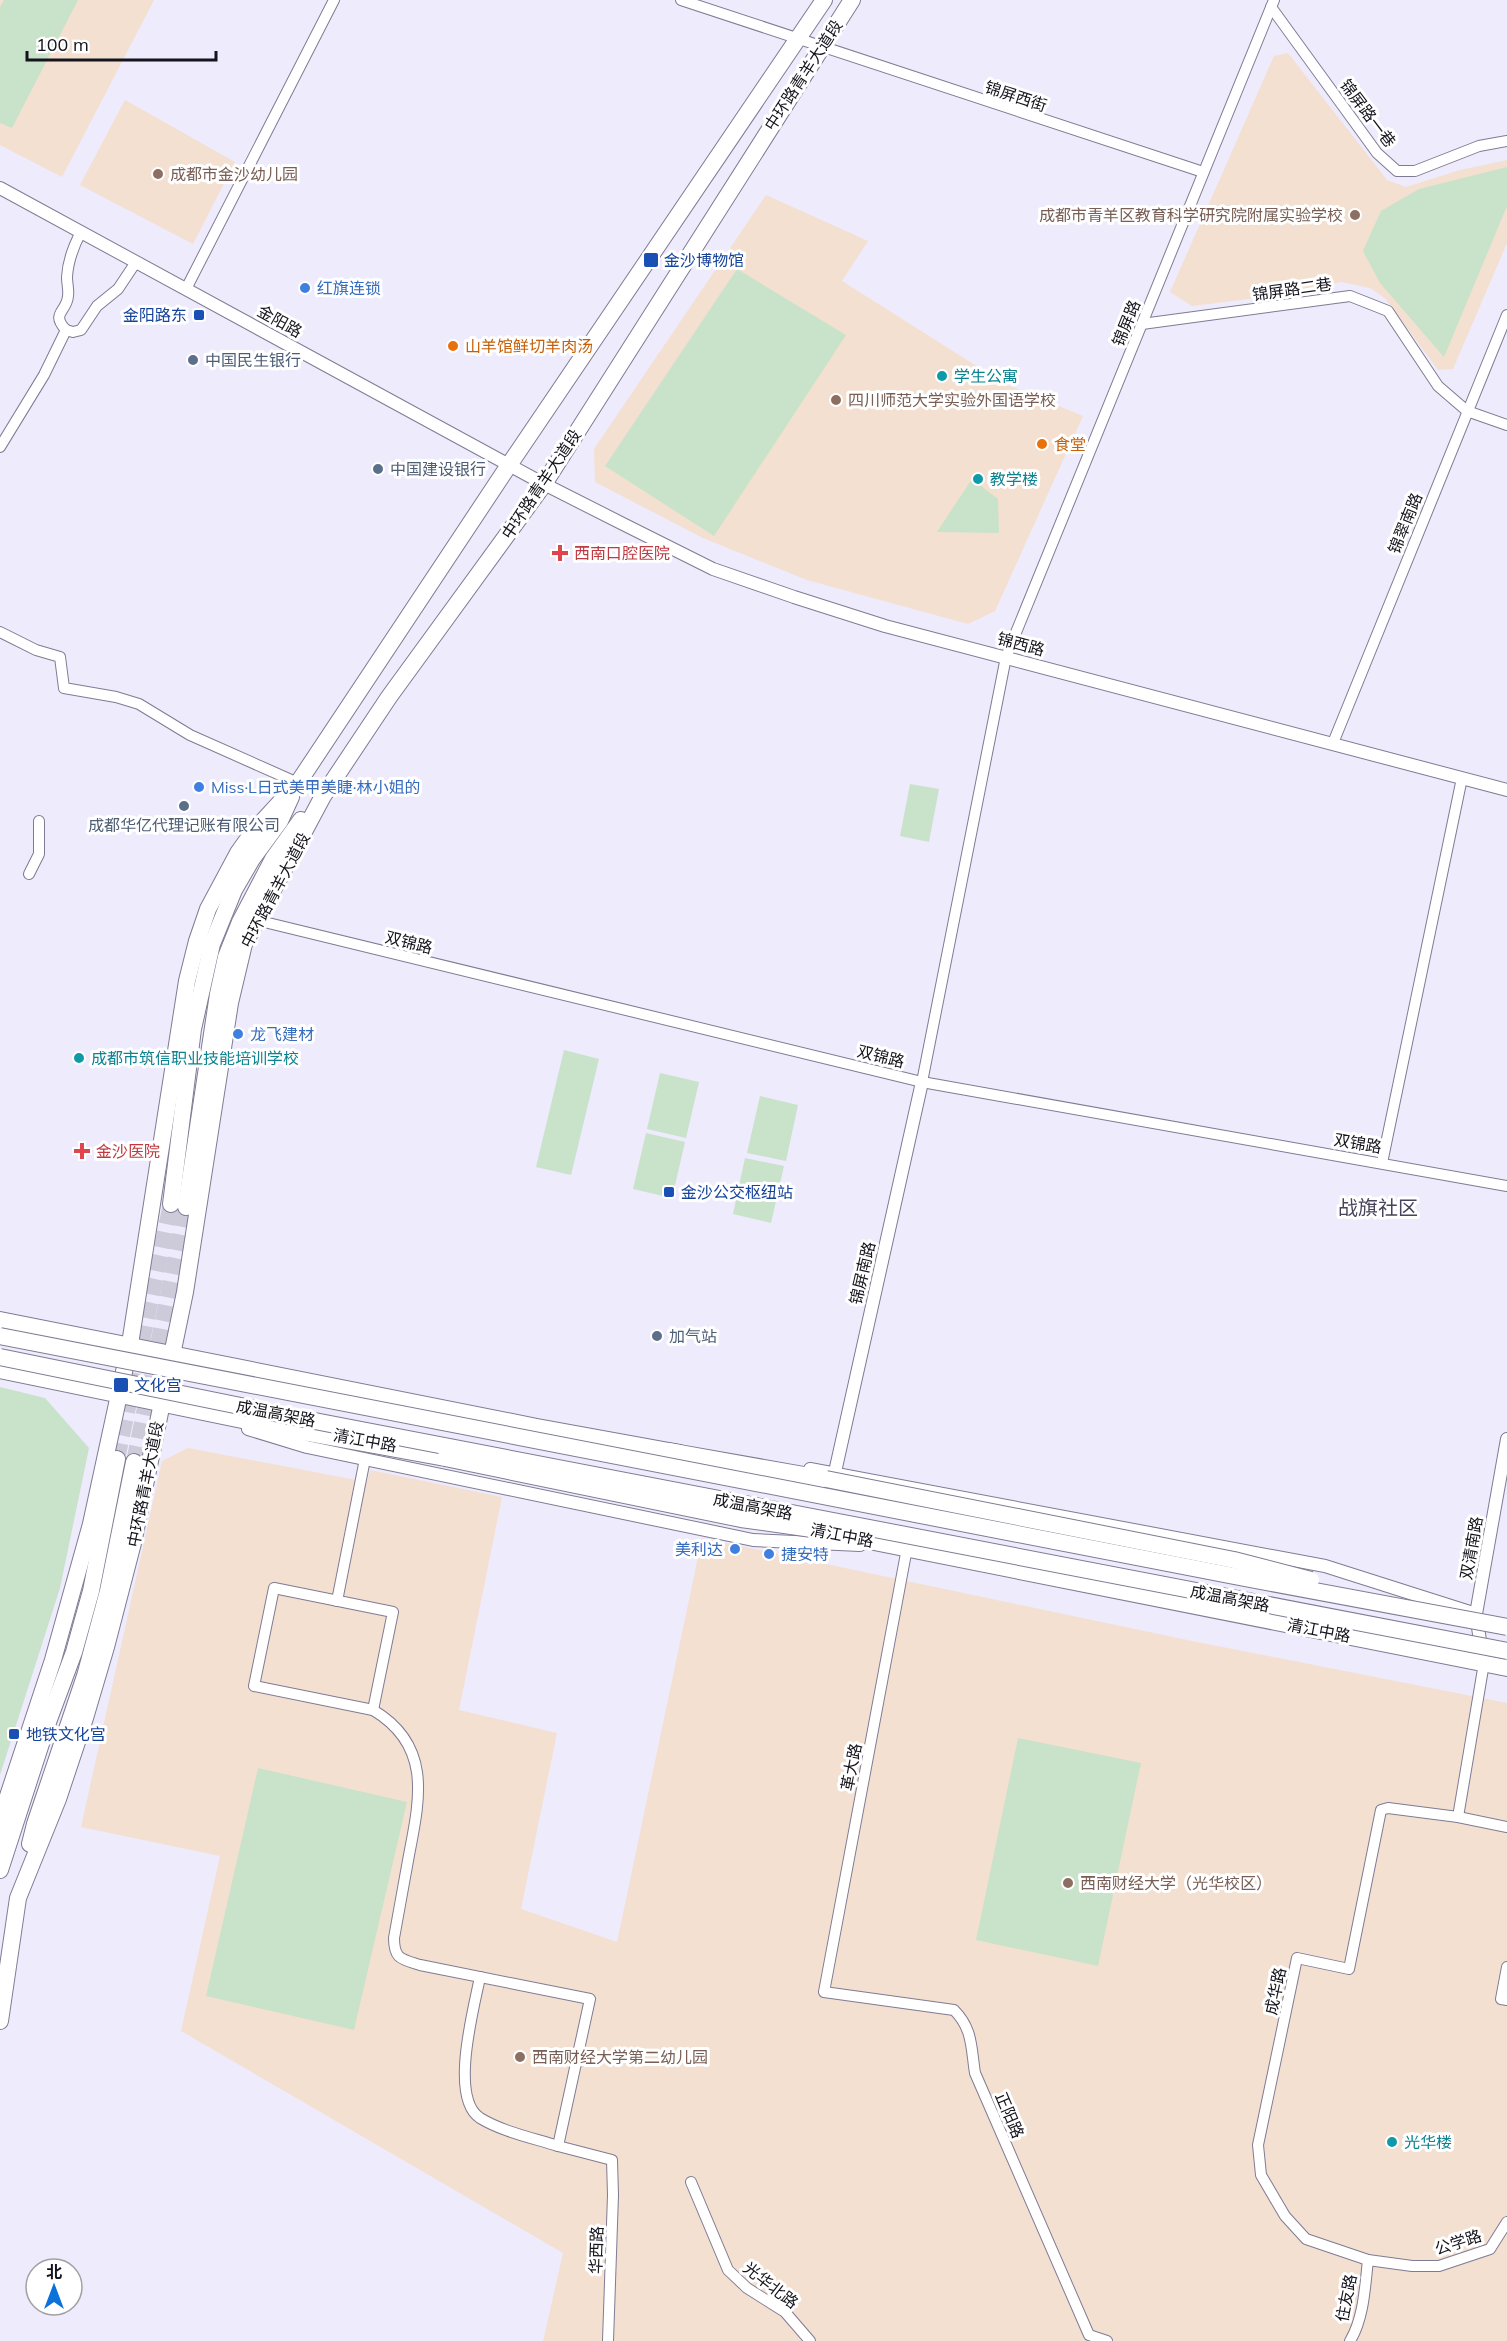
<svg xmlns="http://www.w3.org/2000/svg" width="1507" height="2341" font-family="Mulish,'Noto Sans SC',sans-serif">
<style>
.education{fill:#f3e0d0}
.green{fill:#c9e2ca}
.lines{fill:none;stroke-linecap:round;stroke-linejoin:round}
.primary-tunnel{stroke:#cdcbda;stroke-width:16;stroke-dasharray:16 8;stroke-linecap:butt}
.minor-casing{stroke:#7f7b93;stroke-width:12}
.tertiary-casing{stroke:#7f7b93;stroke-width:14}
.primary-casing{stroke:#7f7b93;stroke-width:18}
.trunk-casing{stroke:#7f7b93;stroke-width:18}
.minor{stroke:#fff;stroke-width:10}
.tertiary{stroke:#fff;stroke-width:12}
.primary{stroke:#fff;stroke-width:16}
.trunk{stroke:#fff;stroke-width:16}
.trunk-bridge-casing{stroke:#7f7b93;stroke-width:18;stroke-linecap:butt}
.trunk-bridge{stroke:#fff;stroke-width:16}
.education-dot{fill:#8d6e63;stroke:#fff;stroke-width:2}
.transit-dot{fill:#1a4fb4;stroke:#fff;stroke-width:2}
.shop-dot{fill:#3f7fe0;stroke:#fff;stroke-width:2}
.food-dot{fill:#e8710a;stroke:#fff;stroke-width:2}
.service-dot{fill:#5c6f8a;stroke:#fff;stroke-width:2}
.culture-dot{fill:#0f9aa8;stroke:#fff;stroke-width:2}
.health-dot{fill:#e0444e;stroke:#fff;stroke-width:2}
.labels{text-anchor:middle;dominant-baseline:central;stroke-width:6;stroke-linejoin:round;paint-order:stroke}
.street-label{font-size:16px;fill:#15131c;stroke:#fff}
.education-label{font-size:16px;fill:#785e54;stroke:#fff;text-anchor:start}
.transit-label{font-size:16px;fill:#164399;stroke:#fff;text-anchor:start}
.shop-label{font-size:16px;fill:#366cbe;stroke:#fff;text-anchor:start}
.food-label{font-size:16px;fill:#c56008;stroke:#fff;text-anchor:start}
.service-label{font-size:16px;fill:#4e5e75;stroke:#fff;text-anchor:start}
.culture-label{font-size:16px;fill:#0d838f;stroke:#fff;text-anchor:start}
.health-label{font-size:16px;fill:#be3a42;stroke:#fff;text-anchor:start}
.quarter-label{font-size:20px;fill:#47435a;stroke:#fff}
</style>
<rect width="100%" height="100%" fill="#eeebfc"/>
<g class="education">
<polygon points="0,0 154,0 62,177 0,145"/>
<polygon points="1288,53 1387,180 1406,187 1460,170 1507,160 1507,243 1453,369 1438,370 1385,298 1370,288 1341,282 1282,295 1192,306 1170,292 1274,56"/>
<polygon points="125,100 235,162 193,244 80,185"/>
<polygon points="766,195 868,241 842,281 1005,384 1083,416 995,611 968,624 807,580 703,538 595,482 594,449"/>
<polygon points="188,1448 367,1482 370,1470 502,1497 459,1710 557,1733 521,1909 617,1942 702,1538 1192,1641 1507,1703 1507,2341 543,2341 563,2253 181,2031 220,1856 81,1827 162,1461"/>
</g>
<g class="green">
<polygon points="4,0 78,0 12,128 0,123 0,7"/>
<polygon points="1507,167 1507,206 1444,357 1380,283 1363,251 1381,211 1419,189"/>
<polygon points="737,269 846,335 714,536 605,466"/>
<polygon points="972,479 998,499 999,533 937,532"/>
<polygon points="910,784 939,789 929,842 900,836"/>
<polygon points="564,1050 599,1059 571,1175 536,1167"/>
<polygon points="660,1073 699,1082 686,1138 647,1129"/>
<polygon points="760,1096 798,1105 786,1161 747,1153"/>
<polygon points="646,1133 685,1142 672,1198 633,1189"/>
<polygon points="745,1158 784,1166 771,1223 733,1214"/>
<polygon points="0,1387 45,1398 89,1448 60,1588 0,1775"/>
<polygon points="1018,1738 1141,1763 1098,1966 976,1940"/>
<polygon points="258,1768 407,1802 354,2030 206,1996"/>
</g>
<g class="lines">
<g class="primary-tunnel">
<polyline points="117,1459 171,1204"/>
<polyline points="134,1462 186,1207"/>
</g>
<g class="minor-casing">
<g id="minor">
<polyline points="681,0 1203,172"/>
<polyline points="1271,7 1377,153 1397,171 1415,171 1479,146 1507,141"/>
<polyline points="186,289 334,0"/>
<polyline points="1142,324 1350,296 1388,311 1438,386 1467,411 1507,425"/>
<polyline points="66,330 73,332 81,330 97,306 118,289 136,262"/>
<path d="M0,447l44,-72 22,-45c-16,-17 1,-18 2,-34 1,-6 -1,-12 -1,-19 1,-17 6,-30 14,-45"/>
<polyline points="0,632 36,650 60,657 64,688 116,697 139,704 190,735 298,783"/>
<polyline points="1333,743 1507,315"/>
<polyline points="29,874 39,854 39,821"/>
<polyline points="256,920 922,1082 1507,1186"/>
<polyline points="922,1082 1006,657 1274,0"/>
<polyline points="1382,1163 1462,778"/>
<path d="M907,1548l-83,444 130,18c19,19 17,38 21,63l114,262 18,6"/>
<polygon points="274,1588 393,1612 373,1710 254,1686"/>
<polyline points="337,1601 365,1459"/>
<path d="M373,1710c59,35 47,88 36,145 -5,28 -10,55 -15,83 0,21 7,21 26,27l170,34 -32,147 54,14 1,35 -5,146"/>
<polyline points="1458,1817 1484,1663"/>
<polyline points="1507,1827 1458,1817 1388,1808 1381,1810 1349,1969 1297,1958 1258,2145 1261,2175 1285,2216 1306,2239 1368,2260 1412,2266 1439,2266 1490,2249 1507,2222"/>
<polyline points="1507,1967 1501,1999 1507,2000"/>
<path d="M480,1977c-6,31 -31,121 0,141 23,14 53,20 78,28"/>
<polyline points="691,2182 728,2270 747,2288 785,2312 810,2341"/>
<path d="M1350,2341c14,-23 15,-55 18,-81"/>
</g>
</g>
<g class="tertiary-casing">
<g id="tertiary">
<polyline points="0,188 544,484 621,523 713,569 794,597 885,626 1507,790"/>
<polyline points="248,1429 307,1447 753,1540 860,1545"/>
<polyline points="810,1469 1325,1566 1476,1614"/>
<polyline points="835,1472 922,1082"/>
<polyline points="1482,1654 1476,1614 1507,1439"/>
</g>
</g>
<g class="primary-casing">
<g id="primary">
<polyline points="171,1204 193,1029 212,944 234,890 252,859 280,821 291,797"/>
<polyline points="186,1207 218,994 226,957 240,922 273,859 301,820"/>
<polyline points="0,1320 537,1427 680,1453"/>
<polyline points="0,1370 267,1425"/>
<polyline points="778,1477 829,1490"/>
<polyline points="819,1531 1507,1668"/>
<polyline points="30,1844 35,1824 85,1676 108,1591 134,1462"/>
<polyline points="0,1851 7,1799 53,1660 91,1524 130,1344 187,981 197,941 208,909 238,853 253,832 298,783 507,468 824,0"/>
<polyline points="0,1870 48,1722 74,1652 91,1591 117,1459"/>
<polyline points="0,2021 18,1898 58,1799 85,1718 106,1647 133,1543 185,1292 230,1003 244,944 323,796 389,697 544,484 852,0"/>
</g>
</g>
<g class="trunk-casing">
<g id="trunk">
<polyline points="253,1423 445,1458"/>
<polyline points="668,1451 826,1479"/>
</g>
</g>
<use href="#minor" class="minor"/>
<use href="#tertiary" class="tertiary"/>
<use href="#primary" class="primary"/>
<use href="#trunk" class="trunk"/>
<g class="trunk-bridge-casing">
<g id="trunk-bridge">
<polyline points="0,1336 1234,1576 1507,1627"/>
<polyline points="0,1357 299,1418 1507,1651"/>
<polyline points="445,1458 741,1519 833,1532"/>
<polyline points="826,1479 1234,1560 1311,1580"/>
</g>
</g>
<use href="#trunk-bridge" class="trunk-bridge"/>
</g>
<g class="education-dot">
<circle cx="158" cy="174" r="6"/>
<circle cx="1355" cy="215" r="6"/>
<circle cx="836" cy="400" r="6"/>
<circle cx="1068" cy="1883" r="6"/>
<circle cx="520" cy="2057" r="6"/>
</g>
<g class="transit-dot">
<rect x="643" y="252" width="16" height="16" rx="3"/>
<rect x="193" y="309" width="12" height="12" rx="3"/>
<rect x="663" y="1186" width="12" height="12" rx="3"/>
<rect x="113" y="1377" width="16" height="16" rx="3"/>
<rect x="8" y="1728" width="12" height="12" rx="3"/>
</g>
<g class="shop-dot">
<circle cx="305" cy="288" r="6"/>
<circle cx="199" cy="787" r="6"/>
<circle cx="238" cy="1034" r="6"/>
<circle cx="735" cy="1549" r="6"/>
<circle cx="769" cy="1554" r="6"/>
</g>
<g class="food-dot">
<circle cx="453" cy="346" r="6"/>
<circle cx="1042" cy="444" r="6"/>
</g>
<g class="service-dot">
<circle cx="193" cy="360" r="6"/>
<circle cx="378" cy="469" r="6"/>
<circle cx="184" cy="806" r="6"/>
<circle cx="657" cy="1336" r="6"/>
</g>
<g class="culture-dot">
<circle cx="942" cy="376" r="6"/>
<circle cx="978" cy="479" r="6"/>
<circle cx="79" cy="1058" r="6"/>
<circle cx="1392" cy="2142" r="6"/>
</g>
<g class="health-dot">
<path d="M557 544h6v6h6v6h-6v6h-6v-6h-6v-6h6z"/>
<path d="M79 1142h6v6h6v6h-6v6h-6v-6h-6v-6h6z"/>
</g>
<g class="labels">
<g class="street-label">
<text transform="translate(803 75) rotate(-57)">中环路青羊大道段</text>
<text transform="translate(1016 96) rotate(18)">锦屏西街</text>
<text transform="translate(1368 113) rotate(53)">锦屏路一巷</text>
<text transform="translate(1292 289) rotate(-8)">锦屏路二巷</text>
<text transform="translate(280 321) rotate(29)">金阳路</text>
<text transform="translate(1126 323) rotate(-68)">锦屏路</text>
<text transform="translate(541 484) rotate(-56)">中环路青羊大道段</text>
<text transform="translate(1405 523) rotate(-68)">锦翠南路</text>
<text transform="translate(1021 644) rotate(15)">锦西路</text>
<text transform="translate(275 890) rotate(-62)">中环路青羊大道段</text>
<text transform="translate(409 942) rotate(14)">双锦路</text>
<text transform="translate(881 1056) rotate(14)">双锦路</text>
<text transform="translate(1358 1143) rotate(10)">双锦路</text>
<text transform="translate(862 1273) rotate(-77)">锦屏南路</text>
<text transform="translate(276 1413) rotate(11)">成温高架路</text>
<text transform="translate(365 1440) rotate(10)">清江中路</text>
<text transform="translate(145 1484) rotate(-79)">中环路青羊大道段</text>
<text transform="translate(753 1506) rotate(11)">成温高架路</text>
<text transform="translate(842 1535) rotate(11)">清江中路</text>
<text transform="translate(1471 1548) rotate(-80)">双清南路</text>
<text transform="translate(1230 1598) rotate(11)">成温高架路</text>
<text transform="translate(1319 1630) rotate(11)">清江中路</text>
<text transform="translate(851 1767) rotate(-79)">革大路</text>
<text transform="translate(1275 1991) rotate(-78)">成华路</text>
<text transform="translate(1010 2115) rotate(67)">正阳路</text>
<text transform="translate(1458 2242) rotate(-18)">公学路</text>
<text transform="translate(596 2250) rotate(-88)">华西路</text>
<text transform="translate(771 2285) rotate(38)">光华北路</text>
<text transform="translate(1346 2298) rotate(-79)">住友路</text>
</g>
<g class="education-label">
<text x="170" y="174">成都市金沙幼儿园</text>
<text x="1343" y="215" text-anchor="end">成都市青羊区教育科学研究院附属实验学校</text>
<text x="848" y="400">四川师范大学实验外国语学校</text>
<text x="1080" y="1883">西南财经大学（光华校区）</text>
<text x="532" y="2057">西南财经大学第二幼儿园</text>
</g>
<g class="transit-label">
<text x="664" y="260">金沙博物馆</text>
<text x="187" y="315" text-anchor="end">金阳路东</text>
<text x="681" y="1192">金沙公交枢纽站</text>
<text x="134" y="1385">文化宫</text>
<text x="26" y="1734">地铁文化宫</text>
</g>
<g class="shop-label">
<text x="317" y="288">红旗连锁</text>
<text x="211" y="787">Miss·L日式美甲美睫·林小姐的</text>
<text x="250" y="1034">龙飞建材</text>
<text x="723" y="1549" text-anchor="end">美利达</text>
<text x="781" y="1554">捷安特</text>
</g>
<g class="food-label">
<text x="465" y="346">山羊馆鲜切羊肉汤</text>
<text x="1054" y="444">食堂</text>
</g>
<g class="service-label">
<text x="205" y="360">中国民生银行</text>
<text x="390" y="469">中国建设银行</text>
<text x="184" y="825" text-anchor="middle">成都华亿代理记账有限公司</text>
<text x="669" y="1336">加气站</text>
</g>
<g class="culture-label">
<text x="954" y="376">学生公寓</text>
<text x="990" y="479">教学楼</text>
<text x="91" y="1058">成都市筑信职业技能培训学校</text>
<text x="1404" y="2142">光华楼</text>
</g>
<g class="health-label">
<text x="574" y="553">西南口腔医院</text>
<text x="96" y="1151">金沙医院</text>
</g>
<g class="quarter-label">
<text x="1378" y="1207">战旗社区</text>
</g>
</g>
<g transform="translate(54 2287)"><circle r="28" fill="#ffffff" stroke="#a1a1a4" stroke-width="1.5"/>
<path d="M0-4.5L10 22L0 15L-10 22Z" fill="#0a72da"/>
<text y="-9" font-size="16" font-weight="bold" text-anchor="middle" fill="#15131c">北</text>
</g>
<path d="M27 51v9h189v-9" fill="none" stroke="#15131c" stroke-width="3"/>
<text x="36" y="51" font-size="18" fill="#15131c" stroke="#ffffff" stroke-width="4.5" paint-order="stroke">100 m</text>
</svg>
